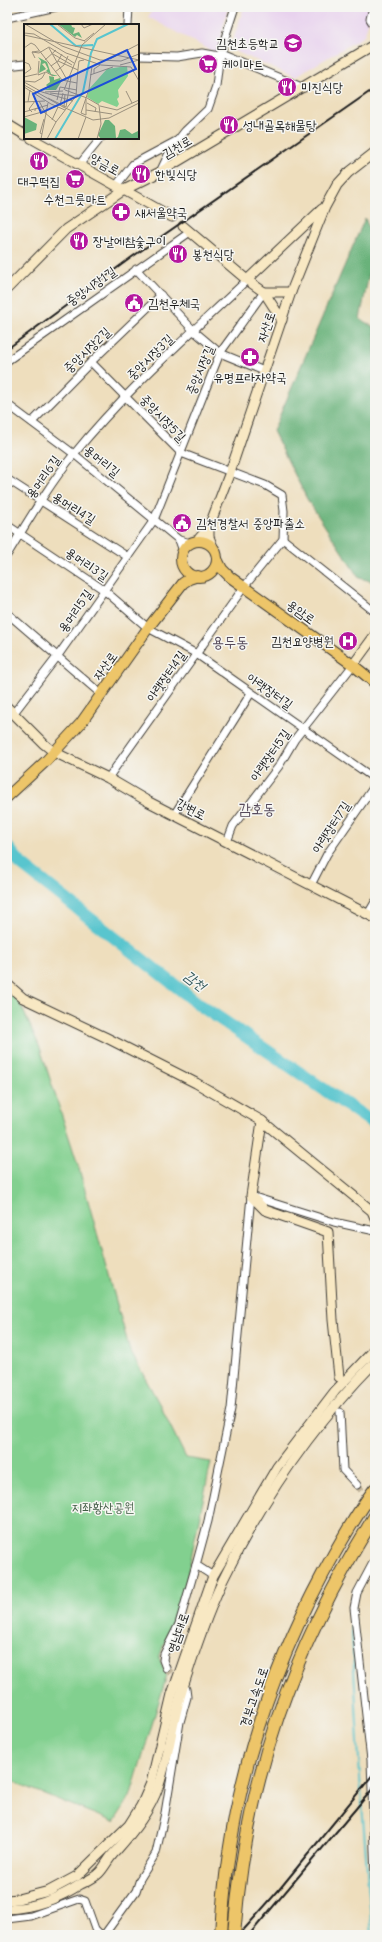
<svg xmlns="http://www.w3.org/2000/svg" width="382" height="1942" font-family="'Comic Neue','Poor Story',sans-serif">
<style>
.built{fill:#e8d2ee}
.green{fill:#82d08f;stroke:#4f7656}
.forest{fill:#69b27a;stroke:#42674b}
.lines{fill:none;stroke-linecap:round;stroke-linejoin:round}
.stream{stroke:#58c5ce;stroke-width:2}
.river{stroke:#58c5ce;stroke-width:13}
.street-tunnel{stroke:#c4b79d;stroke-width:7;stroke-dasharray:7 3.5;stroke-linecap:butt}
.street-casing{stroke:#3c3934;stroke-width:9}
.secondary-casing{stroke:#3c3934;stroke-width:11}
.primary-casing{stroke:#3c3934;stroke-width:12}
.highway-casing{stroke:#3c3934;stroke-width:14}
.street{stroke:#fff;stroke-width:7}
.secondary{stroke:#f8e8c3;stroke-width:9}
.primary{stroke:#edc569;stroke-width:10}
.highway{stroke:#edc569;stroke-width:12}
.rail{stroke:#1c1c1c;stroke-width:2}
.labels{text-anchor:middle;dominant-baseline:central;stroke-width:3;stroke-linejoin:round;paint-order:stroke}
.poi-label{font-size:13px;fill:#1c1c1c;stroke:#f6f6f2;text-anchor:start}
.street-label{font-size:13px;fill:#1c1c1c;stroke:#f6f6f2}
.park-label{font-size:13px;fill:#405b44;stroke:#f6f6f2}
.water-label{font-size:14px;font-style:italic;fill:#31575a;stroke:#f6f6f2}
.quarter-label{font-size:15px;fill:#564a5b;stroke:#f6f6f2}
.inset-river{fill:none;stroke:#58c5ce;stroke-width:2}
.inset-road{fill:none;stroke:#9a907d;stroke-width:1}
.view{fill:#1d4ed8;fill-opacity:0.15;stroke:#1d4ed8;stroke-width:2}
.inset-edge{fill:none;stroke:#1c1c1c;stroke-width:2}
</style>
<rect width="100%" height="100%" fill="#f6f6f2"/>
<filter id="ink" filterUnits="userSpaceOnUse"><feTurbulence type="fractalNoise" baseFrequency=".025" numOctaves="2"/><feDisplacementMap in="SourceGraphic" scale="8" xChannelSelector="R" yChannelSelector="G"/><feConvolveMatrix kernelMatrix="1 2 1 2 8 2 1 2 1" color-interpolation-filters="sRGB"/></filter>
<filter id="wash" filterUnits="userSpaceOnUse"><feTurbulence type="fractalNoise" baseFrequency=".012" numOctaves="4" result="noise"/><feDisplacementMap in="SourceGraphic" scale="16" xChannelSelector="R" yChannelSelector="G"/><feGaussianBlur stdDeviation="0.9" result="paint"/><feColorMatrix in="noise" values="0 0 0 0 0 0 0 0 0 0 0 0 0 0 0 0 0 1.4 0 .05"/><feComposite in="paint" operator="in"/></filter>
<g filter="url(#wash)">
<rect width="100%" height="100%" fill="#eedebd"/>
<g class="built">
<polygon points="155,7 228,7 217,54 148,17"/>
<polygon points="244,7 373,7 364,36 295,77 230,49"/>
</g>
<polygon class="green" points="7,991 19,1001 40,1048 78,1165 130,1351 160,1405 186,1458 211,1462 186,1582 159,1658 167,1675 130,1797 114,1822 7,1779"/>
<polygon class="forest" points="365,218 375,244 360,319 375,328 375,582 359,578 307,499 273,431"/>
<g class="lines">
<polyline class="stream" points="351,1615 360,1778 372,1935"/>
<polyline class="river" points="7,847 21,864 200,1005 375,1124"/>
</g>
</g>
<g filter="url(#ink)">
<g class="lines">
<g class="street-tunnel">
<polyline points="357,1485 375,1506"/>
<polyline points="166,1668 180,1682"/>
</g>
<g class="street-casing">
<g id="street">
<polyline points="373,7 370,19 375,27"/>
<polyline points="7,18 56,7"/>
<polyline points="128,25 129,7"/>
<polyline points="220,53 304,88"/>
<polyline points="138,56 177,57 202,53 219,56"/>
<polyline points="7,66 25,64"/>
<polyline points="79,165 101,138"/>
<polyline points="160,172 171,149 185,131 208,109 216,86 220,53 235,7"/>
<polyline points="116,186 133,164 176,141"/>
<polyline points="136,269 194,331 220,353 264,371"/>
<polyline points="7,361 190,232"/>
<polyline points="91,362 181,453 265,485 282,495 284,511 283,539 244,587 108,778"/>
<polyline points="7,404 74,454 179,540 191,543"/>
<polyline points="32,422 91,362 161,295"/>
<polyline points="7,479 128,557"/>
<polyline points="7,525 104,590 148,628 195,653 375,779"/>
<polyline points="283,539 375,612"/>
<polyline points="179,540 183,551"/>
<path d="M7,555c21,-34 42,-70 67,-101 51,-63 114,-118 173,-174"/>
<polyline points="7,613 101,694"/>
<polyline points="13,714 57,657 154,520 220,353 264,292"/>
<polyline points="174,815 251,693"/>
<polyline points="227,842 233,826 279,766 295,739 353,665"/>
<polyline points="311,885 327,854 375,785"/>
<polyline points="368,914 375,902"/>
<polyline points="340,1412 343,1470 357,1485"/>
<polyline points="375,1559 357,1593 354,1608 371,1760 375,1879"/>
<polyline points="213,1576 196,1565 208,1521 231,1409 251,1196 334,1222 375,1231"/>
<polyline points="166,1668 163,1660 164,1654 179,1624 196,1565"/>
<polyline points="7,1919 31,1916 79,1899 85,1901 95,1929 101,1935"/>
<polyline points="104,1935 136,1891 140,1879 156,1853 165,1813 180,1722 187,1697 186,1689"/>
</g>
</g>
<g class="secondary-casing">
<g id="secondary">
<polyline points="7,124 25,135"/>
<polyline points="31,138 172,217"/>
<polyline points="183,226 247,280 264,292 282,320"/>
<polyline points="247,280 322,209"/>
<polyline points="7,289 66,229 124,190 160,172 375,44"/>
<polyline points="264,292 291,292"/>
<polyline points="209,527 209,537 213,547"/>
<polyline points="197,541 209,527 230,472 291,292 325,207 337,185 348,173 375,152"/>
<polyline points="353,665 375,635"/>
<polyline points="7,707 44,744 54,752 108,778 149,802 375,918"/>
<polyline points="7,984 23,998 105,1037 196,1083 262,1121 372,1211 375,1218"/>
<polyline points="262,1121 251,1196 265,1210 328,1232 333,1320 339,1377"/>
<polyline points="7,1900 18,1899 49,1891 77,1876 129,1825 141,1806 151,1783 172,1694 213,1576 277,1467 335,1391 375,1349"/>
<path d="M7,1909c28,-1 51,-10 74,-25 6,-3 13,-6 18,-11 6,-6 10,-16 17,-22 18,-20 34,-40 43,-66 10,-30 13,-61 22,-91 12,-39 25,-78 42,-114 39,-81 89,-154 152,-218"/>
</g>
</g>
<g class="primary-casing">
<g id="primary">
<circle cx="199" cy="559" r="18"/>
<polyline points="217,559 222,569 230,577 353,665 375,683"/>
<polyline points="7,797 46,761 81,723 148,628 183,583 189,579 198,576"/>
</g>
</g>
<g class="highway-casing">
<g id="highway">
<path d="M221,1935c6,-127 42,-249 102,-361 16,-29 32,-58 52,-85"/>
<path d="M234,1935c12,-157 58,-286 141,-419"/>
</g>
</g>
<use href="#street" class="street"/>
<use href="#secondary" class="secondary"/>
<use href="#primary" class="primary"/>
<use href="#highway" class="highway"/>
<g class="rail">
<polyline points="7,349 132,257 375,88"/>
<polyline points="239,1935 278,1891 375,1772"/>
<polyline points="249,1935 375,1786"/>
</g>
</g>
</g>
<defs>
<g id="school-disc" transform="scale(1)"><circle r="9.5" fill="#b5179e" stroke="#f6f6f2"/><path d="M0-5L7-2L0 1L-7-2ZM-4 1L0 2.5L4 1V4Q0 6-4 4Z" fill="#fff"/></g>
<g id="supermarket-disc" transform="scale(1)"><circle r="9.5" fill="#b5179e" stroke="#f6f6f2"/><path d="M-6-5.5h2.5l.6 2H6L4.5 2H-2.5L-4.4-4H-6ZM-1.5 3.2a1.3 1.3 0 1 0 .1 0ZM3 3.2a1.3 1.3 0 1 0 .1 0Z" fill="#fff"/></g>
<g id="restaurant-disc" transform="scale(1)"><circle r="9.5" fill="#b5179e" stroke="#f6f6f2"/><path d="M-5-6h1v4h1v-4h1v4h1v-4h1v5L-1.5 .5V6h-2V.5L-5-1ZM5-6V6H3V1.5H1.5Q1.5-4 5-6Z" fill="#fff"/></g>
<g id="pharmacy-disc" transform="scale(1)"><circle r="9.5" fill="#b5179e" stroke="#f6f6f2"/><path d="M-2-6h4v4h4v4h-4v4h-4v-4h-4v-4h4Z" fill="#fff"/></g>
<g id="civic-disc" transform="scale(1)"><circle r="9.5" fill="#b5179e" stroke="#f6f6f2"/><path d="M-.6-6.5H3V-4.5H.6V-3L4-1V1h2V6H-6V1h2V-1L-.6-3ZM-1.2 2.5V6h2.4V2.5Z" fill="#fff"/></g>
<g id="hospital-disc" transform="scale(1)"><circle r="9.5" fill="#b5179e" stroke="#f6f6f2"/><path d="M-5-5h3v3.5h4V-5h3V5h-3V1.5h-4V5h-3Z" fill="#fff"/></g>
</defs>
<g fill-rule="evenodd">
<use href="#school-disc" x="293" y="43"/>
<use href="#supermarket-disc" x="208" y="64"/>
<use href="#restaurant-disc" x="287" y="87"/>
<use href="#restaurant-disc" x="229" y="125"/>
<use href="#restaurant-disc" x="39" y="161"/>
<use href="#restaurant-disc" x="141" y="174"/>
<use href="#supermarket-disc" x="75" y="179"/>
<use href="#pharmacy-disc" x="121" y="212"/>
<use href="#restaurant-disc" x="79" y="241"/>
<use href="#restaurant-disc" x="178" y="254"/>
<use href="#civic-disc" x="134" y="303"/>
<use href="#pharmacy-disc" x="250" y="357"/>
<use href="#civic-disc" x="182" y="523"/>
<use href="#hospital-disc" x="348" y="641"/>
</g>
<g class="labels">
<g class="poi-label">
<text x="279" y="43" text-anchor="end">김천초등학교</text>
<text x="222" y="64">케이마트</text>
<text x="301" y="87">미진식당</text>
<text x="243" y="125">성내골목해물탕</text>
<text x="155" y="174">한빛식당</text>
<text x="39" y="181" text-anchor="middle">대구떡집</text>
<text x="75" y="199" text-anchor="middle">수천그릇마트</text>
<text x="135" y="212">새서울약국</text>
<text x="93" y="241">장날에참숯구이</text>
<text x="192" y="254">봉천식당</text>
<text x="148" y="303">김천우체국</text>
<text x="250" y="377" text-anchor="middle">유명프라자약국</text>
<text x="196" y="523">김천경찰서 중앙파출소</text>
<text x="334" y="641" text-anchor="end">김천요양병원</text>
</g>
<g class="street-label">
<text transform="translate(177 147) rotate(-30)">김천로</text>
<text transform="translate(105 164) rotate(29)">양금로</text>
<text transform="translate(91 286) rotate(-35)">중앙시장1길</text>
<text transform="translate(266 327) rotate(-71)">자산로</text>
<text transform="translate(87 350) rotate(-44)">중앙시장2길</text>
<text transform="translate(150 357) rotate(-44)">중앙시장3길</text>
<text transform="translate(200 370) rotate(-67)">중앙시장길</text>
<text transform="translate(163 418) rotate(46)">중앙시장5길</text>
<text transform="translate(102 461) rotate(39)">용머리길</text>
<text transform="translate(43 477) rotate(-55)">용머리6길</text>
<text transform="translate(74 508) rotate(32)">용머리4길</text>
<text transform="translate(87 564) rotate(34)">용머리3길</text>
<text transform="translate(75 611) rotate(-55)">용머리5길</text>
<text transform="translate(301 612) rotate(36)">용암로</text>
<text transform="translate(105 666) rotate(-54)">자산로</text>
<text transform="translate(166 676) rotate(-55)">아랫장터4길</text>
<text transform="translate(270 691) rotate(35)">아랫장터길</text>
<text transform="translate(270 755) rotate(-55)">아랫장터5길</text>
<text transform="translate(191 809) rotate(27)">강변로</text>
<text transform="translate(331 827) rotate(-57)">아랫장터7길</text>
<text transform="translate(178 1633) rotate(-71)">영남대로</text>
<text transform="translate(254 1697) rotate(-71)">경부고속도로</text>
</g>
<g class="park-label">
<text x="103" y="1507">지좌황산공원</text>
</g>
<g class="water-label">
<text transform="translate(195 981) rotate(38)">감천</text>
</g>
<g class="quarter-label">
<text x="230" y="642">용두동</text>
<text x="257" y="809">감호동</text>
</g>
</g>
<g transform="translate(24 24)">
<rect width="115" height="115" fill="#eedebd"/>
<path d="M103,42l1,10 -10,14 1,7 -2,2 2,5 -2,3 -15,-6 -4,3 -11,-7 2,-8 18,-20z" fill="#82d08f"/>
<path d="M34,0h13l1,3 3,1 -2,6 6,-2 3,6 -5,-3 -2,2zM14,33l9,5 4,12 7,2h-5l-7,-5 2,-2 -3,-6 -3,1 4,5 -7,4 2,-12zM25,52l5,1v3l6,-2 1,4 -5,8h-12l5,-2 -3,-3 4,-3zM0,93l13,7 -1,6 -12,4zM81,96h4l6,6 1,12 2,-1 2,-7 5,-1 7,5 6,-3 1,8h-38l-3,-4z" fill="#69b27a"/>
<path class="inset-river" d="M26,0l26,22 17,-1M31,115l28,-47 8,-39 6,-14 31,-15"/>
<path class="inset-road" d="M1,0l37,22 38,14 21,1 18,-7M33,0l18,14 10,3M57,0l3,4 9,-4M0,9l10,1 32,19 35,12 30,2 8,14M0,11l115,25M60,17l10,-8M25,23l25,16M0,24l7,-5 4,2 27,35 15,3M25,24l17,30M8,28l7,1 10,-6M29,30l19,11M11,34l-3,-6 7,-1M86,35l29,-15M21,36l11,-10M15,37l-1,14 8,-3 7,4M34,37l20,9M0,38l5,2 2,5 -7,5M96,41l19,-5M27,42l7,-5 4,-7M54,45l1,-8 5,-1M31,48l9,-7 4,-9M70,50v-5l6,-4M66,51l23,-8M0,53l13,-3M0,57l11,1 7,-4 3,-5M0,58l18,10 31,9M0,61l39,22 30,13 16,-2 30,-15M0,63l27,17 14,6M40,66l18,-45 24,-21M41,66l22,8 12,7 2,19 -4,15M102,67l6,12M21,68l18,-1M26,69l26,3M24,74l18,9 5,-30M62,75v16l-5,-2 8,-24 3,-23M33,76l3,-13 17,3M15,77l7,13M0,78l21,-1M4,78l2,-12M63,79l9,5 -1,4M36,81l3,-12M76,82l17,4 22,-10M40,83l1,-13M62,86l26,4M11,87v-2l4,-1 17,14M0,88l24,-7M8,88l-3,-3 6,-8M0,93l18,-5M28,96l6,-13M18,110l-2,-1 4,-14M17,115l7,-36M23,115l9,-17 20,-26 2,-27M54,115l8,-22"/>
<path class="view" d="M103,26l9,19 -95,44 -8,-19z"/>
<rect width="115" height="115" class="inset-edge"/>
</g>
<rect width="382" height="1942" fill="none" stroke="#f6f6f2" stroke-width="24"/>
</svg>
